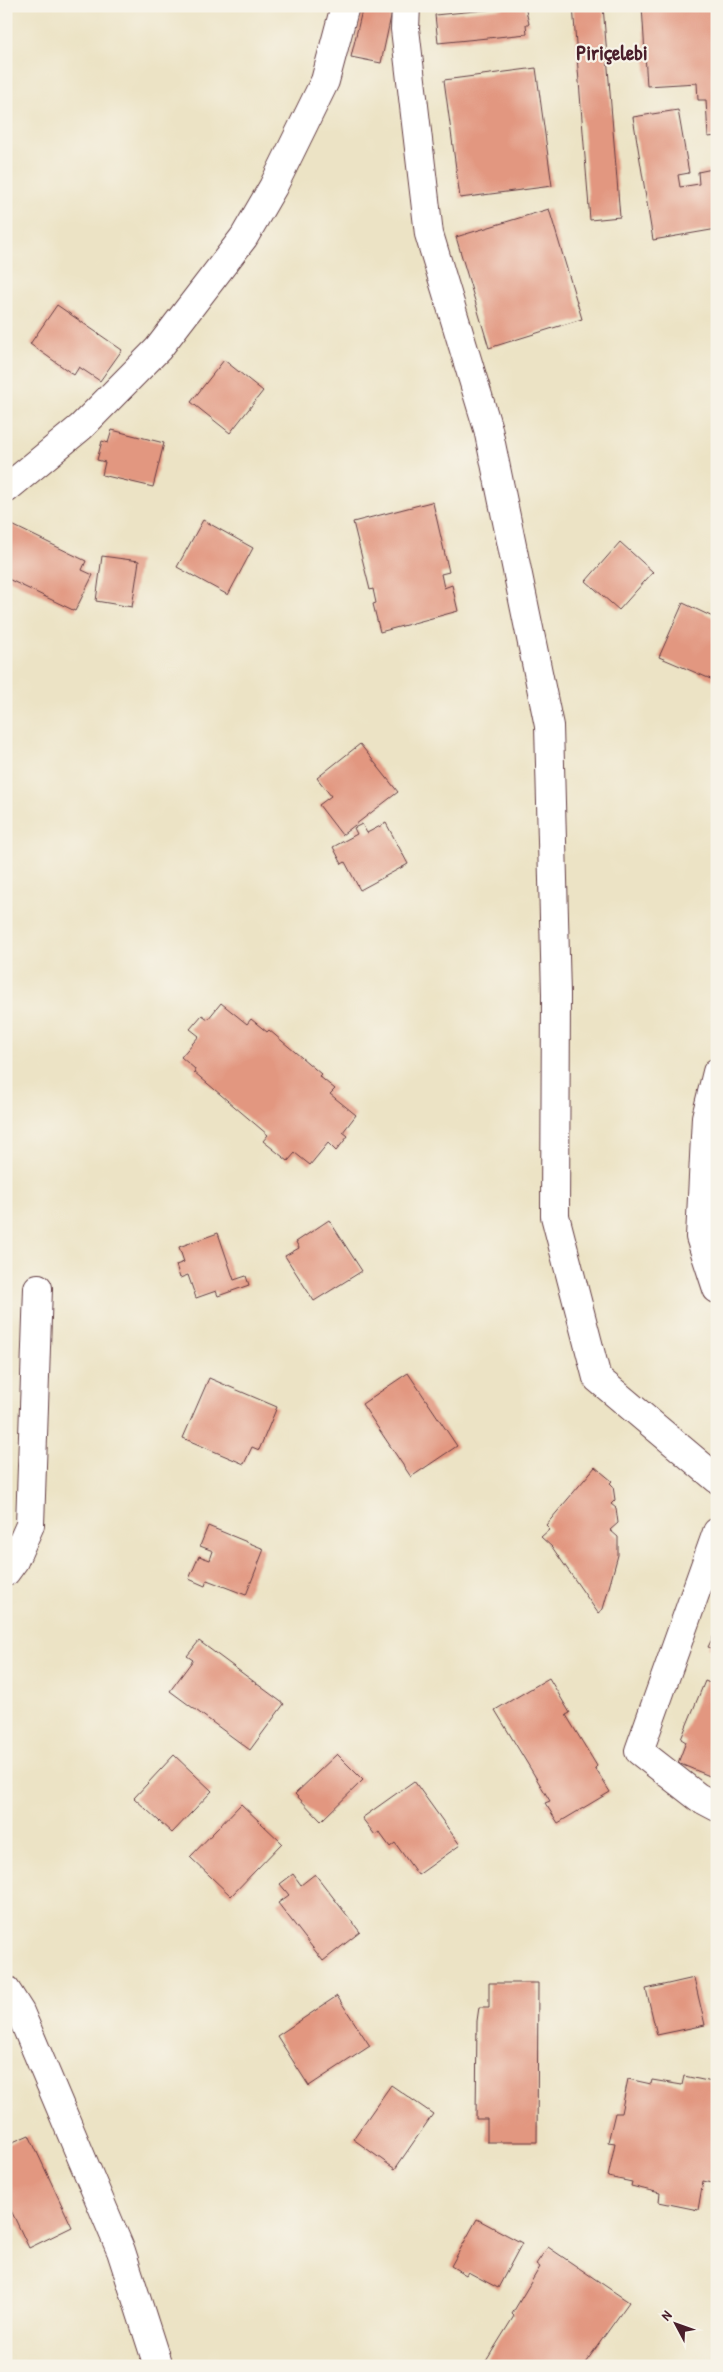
<svg xmlns="http://www.w3.org/2000/svg" width="723" height="2372" font-family="'Patrick Hand',sans-serif">
<style>
.building{fill:#e29780}
.lines{fill:none;stroke-linecap:round;stroke-linejoin:round}
.minor-casing{stroke:#623c42;stroke-width:30}
.minor{stroke:#fff;stroke-width:28}
.labels{text-anchor:middle;dominant-baseline:central;stroke-width:4.5;stroke-linejoin:round;paint-order:stroke}
.district-label{font-size:21px;font-weight:bold;fill:#4a1f2b;stroke:#f7f3e8}
</style>
<rect width="100%" height="100%" fill="#f7f3e8"/>
<filter id="ink" filterUnits="userSpaceOnUse"><feTurbulence type="fractalNoise" baseFrequency=".02" numOctaves="2"/><feDisplacementMap in="SourceGraphic" scale="10" xChannelSelector="R" yChannelSelector="G"/><feConvolveMatrix kernelMatrix="1 2 1 2 8 2 1 2 1" color-interpolation-filters="sRGB"/></filter>
<filter id="wash" filterUnits="userSpaceOnUse"><feTurbulence type="fractalNoise" baseFrequency=".0096" numOctaves="4" result="noise"/><feDisplacementMap in="SourceGraphic" scale="20" xChannelSelector="R" yChannelSelector="G"/><feGaussianBlur stdDeviation="1.12" result="paint"/><feColorMatrix in="noise" values="0 0 0 0 0 0 0 0 0 0 0 0 0 0 0 0 0 1.4 0 .05"/><feComposite in="paint" operator="in"/></filter>
<g filter="url(#wash)">
<rect width="100%" height="100%" fill="#ece3c5"/>
<g id="blocks">
<g class="building">
<polygon points="363,6 393,7 381,63 351,57"/>
<polygon points="525,6 529,24 526,24 527,34 438,43 435,15"/>
<polygon points="573,6 603,6 620,217 590,220"/>
<polygon points="642,6 717,6 717,136 708,137 706,100 698,100 697,83 647,86"/>
<polygon points="536,68 552,186 460,198 444,80"/>
<polygon points="678,110 689,173 678,175 680,187 699,184 698,172 717,168 717,229 653,240 633,117"/>
<polygon points="549,209 582,319 489,348 456,237"/>
<polygon points="57,305 122,350 100,381 79,367 74,375 30,344"/>
<polygon points="224,360 263,391 230,433 191,402"/>
<polygon points="112,430 164,443 153,487 102,475 105,462 97,460 102,441 108,443"/>
<polygon points="431,502 433,503 449,572 441,574 444,588 452,585 458,611 380,632 373,604 376,603 373,589 370,590 353,522"/>
<polygon points="203,520 253,548 228,595 177,567"/>
<polygon points="6,522 86,561 82,570 93,575 75,611 6,578"/>
<polygon points="620,542 653,572 619,610 586,581"/>
<polygon points="102,556 139,561 132,607 96,601"/>
<polygon points="683,603 717,619 717,677 714,676 713,680 659,657"/>
<polygon points="360,744 398,792 342,835 319,805 331,796 317,778"/>
<polygon points="386,823 408,864 360,890 345,862 342,864 333,847 357,834 354,828 362,824 367,833"/>
<polygon points="221,1003 247,1024 251,1019 267,1032 269,1030 321,1074 319,1076 335,1089 330,1094 356,1115 343,1132 348,1136 336,1151 328,1143 310,1165 295,1153 288,1161 263,1141 268,1135 194,1072 195,1069 181,1057 199,1036 190,1029 202,1015 208,1019"/>
<polygon points="329,1220 362,1271 314,1301 285,1256 299,1248 296,1242"/>
<polygon points="218,1233 234,1280 246,1276 249,1285 218,1296 216,1291 196,1298 188,1275 180,1278 176,1265 184,1262 179,1247"/>
<polygon points="408,1373 457,1446 411,1477 362,1404"/>
<polygon points="209,1378 277,1407 259,1450 252,1447 244,1464 183,1438"/>
<polygon points="595,1467 612,1481 610,1483 613,1486 615,1500 611,1504 616,1508 618,1523 610,1530 618,1537 618,1555 603,1609 598,1613 552,1547 541,1537 550,1529 546,1525"/>
<polygon points="208,1526 264,1549 246,1595 207,1580 205,1586 189,1579 199,1556 210,1560 213,1551 200,1546"/>
<polygon points="717,1629 717,1651 708,1647"/>
<polygon points="199,1641 284,1704 250,1750 170,1691 193,1660 187,1656"/>
<polygon points="549,1678 570,1713 566,1715 597,1766 595,1768 610,1792 558,1823 545,1803 550,1801 495,1710"/>
<polygon points="705,1681 717,1686 717,1779 678,1763 686,1742 681,1739"/>
<polygon points="337,1754 363,1780 321,1821 295,1794"/>
<polygon points="174,1755 212,1791 172,1833 134,1798"/>
<polygon points="414,1781 460,1845 418,1875 395,1843 390,1847 379,1832 375,1835 362,1818"/>
<polygon points="241,1804 282,1843 231,1896 190,1857"/>
<polygon points="293,1874 301,1885 315,1874 360,1932 323,1961 278,1903 289,1895 280,1884"/>
<polygon points="694,1978 705,2025 657,2035 646,1989"/>
<polygon points="489,1983 538,1983 537,2142 487,2142 487,2119 476,2119 477,2021 479,2007 489,2007"/>
<polygon points="337,1996 370,2046 309,2086 277,2036"/>
<polygon points="684,2076 717,2083 717,2184 703,2181 698,2210 659,2202 660,2193 631,2186 632,2182 608,2177 615,2143 608,2142 615,2113 621,2113 628,2079 651,2084 652,2080 682,2085"/>
<polygon points="391,2085 433,2114 395,2169 353,2139"/>
<polygon points="29,2135 72,2227 29,2248 6,2200 6,2145"/>
<polygon points="477,2219 522,2243 498,2288 468,2272 466,2275 451,2266"/>
<polygon points="548,2247 629,2302 583,2366 483,2366 514,2316 512,2314 540,2267 536,2264"/>
</g>
</g>
</g>
<g filter="url(#ink)">
<use href="#blocks" fill-opacity="0" stroke="#623c42" stroke-width="1"/>
<g class="lines">
<g class="minor-casing">
<g id="minor">
<polyline points="406,6 405,29 429,234 488,429 549,726 556,994 555,1216 597,1378 717,1479"/>
<polyline points="6,489 81,427 158,349 244,237 273,187 325,81 345,6"/>
<polyline points="717,1072 706,1117 700,1237 717,1289"/>
<polyline points="717,1532 639,1751 698,1797 717,1807"/>
<polyline points="6,1572 14,1561 30,1525 38,1288"/>
<polyline points="6,1990 20,2012 121,2251 158,2366"/>
</g>
</g>
<use href="#minor" class="minor"/>
</g>
</g>
<g class="labels">
<g class="district-label">
<text x="612" y="52">Piriçelebi</text>
</g>
</g>
<rect width="723" height="2372" fill="none" stroke="#f7f3e8" stroke-width="25"/>
<g transform="translate(676 2324) rotate(311)" stroke="#f7f3e8" stroke-width="4" paint-order="stroke">
<path d="M0-4L9 19L0 12L-9 19Z" fill="#4a1f2b"/>
<text y="-8" font-size="14" font-weight="bold" text-anchor="middle" fill="#4a1f2b">N</text>
</g>
</svg>
